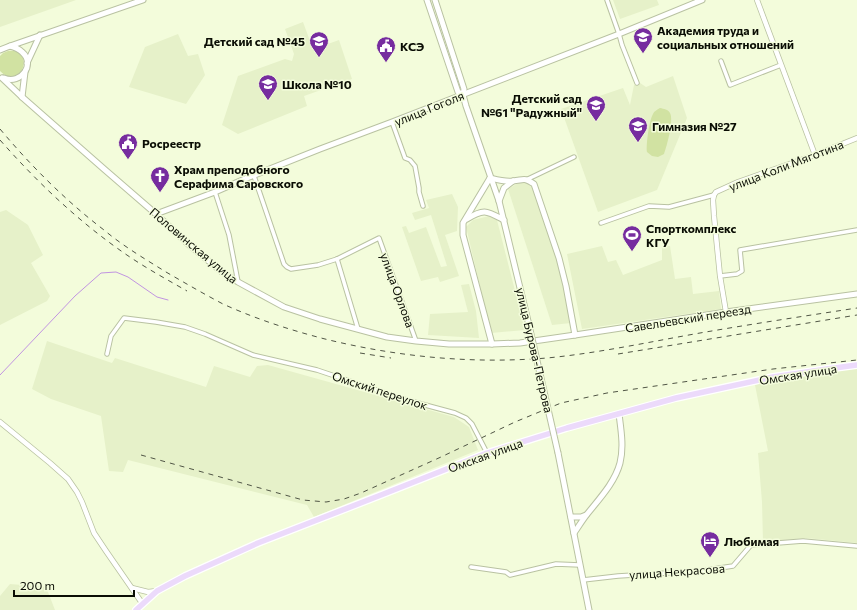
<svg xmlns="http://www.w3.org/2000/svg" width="857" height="610" font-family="Commissioner,sans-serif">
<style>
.built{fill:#e6f1c9}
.green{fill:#d1e2a2}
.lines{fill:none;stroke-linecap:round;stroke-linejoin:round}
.stream{stroke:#c194e1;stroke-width:1}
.minor-casing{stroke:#b9c2a2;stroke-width:5.5}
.tertiary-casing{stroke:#b9c2a2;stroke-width:6}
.secondary-casing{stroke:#b9c2a2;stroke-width:7}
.primary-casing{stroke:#fff;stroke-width:8}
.minor{stroke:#fff;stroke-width:3.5}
.tertiary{stroke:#fff;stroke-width:4.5}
.secondary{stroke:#fff;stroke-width:5}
.primary{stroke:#ecdafb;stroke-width:5.5}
.rail{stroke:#505545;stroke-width:1;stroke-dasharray:5 5;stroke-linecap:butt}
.secondary-bridge-casing{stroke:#b9c2a2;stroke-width:7;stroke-linecap:butt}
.secondary-bridge{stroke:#fff;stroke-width:5}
.labels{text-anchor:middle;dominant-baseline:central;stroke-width:3;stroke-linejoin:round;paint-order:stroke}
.poi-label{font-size:12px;font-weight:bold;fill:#0a0d04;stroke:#f3fcdb;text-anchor:start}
.street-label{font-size:12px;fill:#0a0d04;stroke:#f3fcdb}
</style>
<rect width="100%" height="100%" fill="#f3fcdb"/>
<g class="built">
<polygon points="0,0 76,0 0,27"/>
<polygon points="613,0 657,0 659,5 620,19"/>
<polygon points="303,22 310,41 322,37 325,45 339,40 352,79 304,96 307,106 238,134 222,125 238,76 285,59 292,61 294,54 285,29"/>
<polygon points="178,34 188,56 198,54 205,75 186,104 129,87 145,47"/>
<polygon points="673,76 687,118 657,190 598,212 561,109 623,88 630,105 634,85 640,83 646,87"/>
<polygon points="522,181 531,183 557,258 571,323 552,325 508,189"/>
<polygon points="452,194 458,207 457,231 445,235 459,276 440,282 438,277 421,281 402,227 406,226 409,233 426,227 441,267 447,266 431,215 415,220 412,213 429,208 426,200"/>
<polygon points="6,210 28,225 43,255 31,263 50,296 47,301 0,325 0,212"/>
<polygon points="489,216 497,220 525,330 491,333 466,227 473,220"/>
<polygon points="602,246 608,262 616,260 623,275 662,260 662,246 670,246 675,279 691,277 693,294 719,291 721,309 582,329 567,254"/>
<polygon points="469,284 476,311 479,338 428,335 430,314 468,312 461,285"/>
<polygon points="47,341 112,363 115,358 206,387 214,366 250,377 257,366 268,365 454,417 469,427 478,450 314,517 307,505 128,460 123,472 109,471 101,416 51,399 32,389"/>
<polygon points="857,368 857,543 806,538 763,542 762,502 758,453 768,451 755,385 776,378"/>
<polygon points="10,584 46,587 55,610 0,610 0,596"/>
</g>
<g class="green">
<path d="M8,51c29,-3 13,42 -8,20v-15l3,-3z"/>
<path d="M660,108c4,1 8,1 10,5 4,7 -3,33 -6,41l-6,3 -6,-1 -5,-4c-1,-7 2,-31 6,-38 1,-3 4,-4 7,-6z"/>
</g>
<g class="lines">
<polyline class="stream" points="0,375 75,296 101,273 116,272 128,277 157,297 168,300"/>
<g class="minor-casing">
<g id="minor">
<polyline points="607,0 619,34 622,45 637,83"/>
<polyline points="721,61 730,85 781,65"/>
<polyline points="392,122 405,158 410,160 415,166 419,188 419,192 423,206"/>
<polyline points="254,176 284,264 287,267 291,269 318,265 337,259 379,238 416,341"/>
<polyline points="528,179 574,157"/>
<polyline points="215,192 229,235 238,282"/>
<polyline points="601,223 649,206 669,207 714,195"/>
<polyline points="337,259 358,329"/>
<polyline points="720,276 737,274 742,271 740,250 857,230"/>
<polyline points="107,354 111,336 124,318 156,322 185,327 205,334 253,355 317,370 403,399 455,413 466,418 472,424 487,453"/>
<polyline points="471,567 506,572 510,575 556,564 580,565"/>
<polyline points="583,580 618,576 700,571 733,566 751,545 803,541 857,546"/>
</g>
</g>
<g class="tertiary-casing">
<g id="tertiary">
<polyline points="757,0 815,155"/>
<polyline points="726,312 720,276 714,216 713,200 714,195 716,192 738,182 815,155 857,138"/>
<polyline points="0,422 50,463 68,479 77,492 82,502 94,533 106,551 142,603"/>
<polyline points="132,588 148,592 157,591"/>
</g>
</g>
<g class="secondary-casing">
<g id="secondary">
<polyline points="427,0 458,92 463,95"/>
<polyline points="435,0 464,89 463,95 466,106 499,201 528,321"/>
<polyline points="10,46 143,0"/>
<path d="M0,50l10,-4c4,1 9,3 12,6 14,12 -1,33 -18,26"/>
<polyline points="27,63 40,35"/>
<polyline points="2,78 22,97 104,169 156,214 187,243 222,272 238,282 284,307 320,319 387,337 416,341 449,344 492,344 520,343 575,335 726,312 857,294"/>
<polyline points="22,97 25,72"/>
<path d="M490,178c8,2 15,4 23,3 11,-1 11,-4 21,3l25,74 7,28 9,49"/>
<polyline points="490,178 463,223 463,235 492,344"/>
<polyline points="499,201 504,188 513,181"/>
<polyline points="156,214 215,192 247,178 320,149 392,122 619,34 702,0"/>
<path d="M467,219c17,-11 20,-8 37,1"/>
<polyline points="558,453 589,610"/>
<polyline points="571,517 581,517 586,515"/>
<path d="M574,533c5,-7 9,-14 14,-20 12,-15 27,-31 32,-50 4,-16 1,-33 -1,-49"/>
</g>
</g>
<g class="primary-casing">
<polyline id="primary" points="136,610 157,591 185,576 258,543 381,495 487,453 567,428 676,398 773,377 827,369 857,365"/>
</g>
<use href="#minor" class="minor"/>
<use href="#tertiary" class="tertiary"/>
<use href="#secondary" class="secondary"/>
<use href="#primary" class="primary"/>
<g class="rail">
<path d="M0,129c31,37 66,72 104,101 19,16 41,29 62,42 19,11 38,22 57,32 33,15 67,26 102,35 73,18 147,25 222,19 52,-5 102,-16 153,-25 52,-9 105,-17 157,-25"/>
<path d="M0,140c37,42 78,81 124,113 20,14 42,26 63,38"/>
<polyline points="360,353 391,358"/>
<polyline points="618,354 857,315"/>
<polyline points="141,455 303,500 326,502 344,499 361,493 441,457 515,422 561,403 607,393 773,369 857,360"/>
</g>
<g class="secondary-bridge-casing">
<polyline id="secondary-bridge" points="528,321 558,453"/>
</g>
<use href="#secondary-bridge" class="secondary-bridge"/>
</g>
<defs>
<g id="university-pin" transform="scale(1)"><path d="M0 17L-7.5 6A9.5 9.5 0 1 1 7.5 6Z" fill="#762c9f" stroke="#f3fcdb"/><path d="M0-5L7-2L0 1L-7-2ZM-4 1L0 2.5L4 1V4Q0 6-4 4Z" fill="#fff"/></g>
<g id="school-pin" transform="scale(1)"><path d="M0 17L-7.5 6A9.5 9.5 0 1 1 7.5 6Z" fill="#762c9f" stroke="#f3fcdb"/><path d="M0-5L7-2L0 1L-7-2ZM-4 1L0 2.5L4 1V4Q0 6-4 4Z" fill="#fff"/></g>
<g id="civic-pin" transform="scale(1)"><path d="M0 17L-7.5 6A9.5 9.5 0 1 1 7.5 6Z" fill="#762c9f" stroke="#f3fcdb"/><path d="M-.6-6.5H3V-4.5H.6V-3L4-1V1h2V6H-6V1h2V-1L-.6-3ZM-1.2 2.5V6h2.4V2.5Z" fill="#fff"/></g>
<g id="church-pin" transform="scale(1)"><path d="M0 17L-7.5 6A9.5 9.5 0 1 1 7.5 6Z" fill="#762c9f" stroke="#f3fcdb"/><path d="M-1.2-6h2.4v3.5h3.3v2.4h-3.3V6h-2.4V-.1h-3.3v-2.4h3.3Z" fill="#fff"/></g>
<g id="stadium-pin" transform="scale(1)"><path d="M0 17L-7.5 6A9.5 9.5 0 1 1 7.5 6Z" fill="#762c9f" stroke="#f3fcdb"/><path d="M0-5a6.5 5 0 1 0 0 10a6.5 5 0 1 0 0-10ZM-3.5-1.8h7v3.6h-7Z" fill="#fff"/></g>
<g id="hotel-pin" transform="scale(1)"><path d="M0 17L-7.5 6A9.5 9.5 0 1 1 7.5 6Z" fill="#762c9f" stroke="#f3fcdb"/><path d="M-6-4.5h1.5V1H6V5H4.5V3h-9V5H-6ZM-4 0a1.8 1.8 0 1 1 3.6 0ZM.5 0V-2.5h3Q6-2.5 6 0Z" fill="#fff"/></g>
</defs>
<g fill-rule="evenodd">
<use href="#university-pin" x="643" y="37"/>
<use href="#school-pin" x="319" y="41"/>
<use href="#civic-pin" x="386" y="46"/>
<use href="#school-pin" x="268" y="84"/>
<use href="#school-pin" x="596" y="105"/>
<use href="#school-pin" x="638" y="126"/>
<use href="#civic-pin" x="128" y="143"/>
<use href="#church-pin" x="160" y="176"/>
<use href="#stadium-pin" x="632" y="235"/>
<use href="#hotel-pin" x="710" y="541"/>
</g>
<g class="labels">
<g class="poi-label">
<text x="657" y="30">Академия труда и<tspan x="657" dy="14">социальных отношений</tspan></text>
<text x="305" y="41" text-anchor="end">Детский сад №45</text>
<text x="400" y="46">КСЭ</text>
<text x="282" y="84">Школа №10</text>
<text x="582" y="98" text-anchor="end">Детский сад<tspan x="582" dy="14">№61 "Радужный"</tspan></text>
<text x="652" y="126">Гимназия №27</text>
<text x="142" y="143">Росреестр</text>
<text x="174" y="169">Храм преподобного<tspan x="174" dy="14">Серафима Саровского</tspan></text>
<text x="646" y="228">Спорткомплекс<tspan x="646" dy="14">КГУ</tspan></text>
<text x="724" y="541">Любимая</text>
</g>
<g class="street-label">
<text transform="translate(429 108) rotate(-22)">улица Гоголя</text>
<text transform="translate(786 165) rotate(-21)">улица Коли Мяготина</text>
<text transform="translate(194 245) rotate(40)">Половинская улица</text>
<text transform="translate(398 290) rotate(70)">улица Орлова</text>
<text transform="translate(688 318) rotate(-9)">Савельевский переезд</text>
<text transform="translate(535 350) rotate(77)">улица Бурова-Петрова</text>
<text transform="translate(798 374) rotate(-9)">Омская улица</text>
<text transform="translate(380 390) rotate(18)">Омский переулок</text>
<text transform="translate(485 455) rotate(-20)">Омская улица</text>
<text transform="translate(677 571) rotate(-4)">улица Некрасова</text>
</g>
</g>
<path d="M14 590v6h120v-6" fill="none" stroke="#0a0d04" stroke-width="2"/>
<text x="20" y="590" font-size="12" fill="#0a0d04" stroke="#f3fcdb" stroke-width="3" paint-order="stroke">200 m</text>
</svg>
